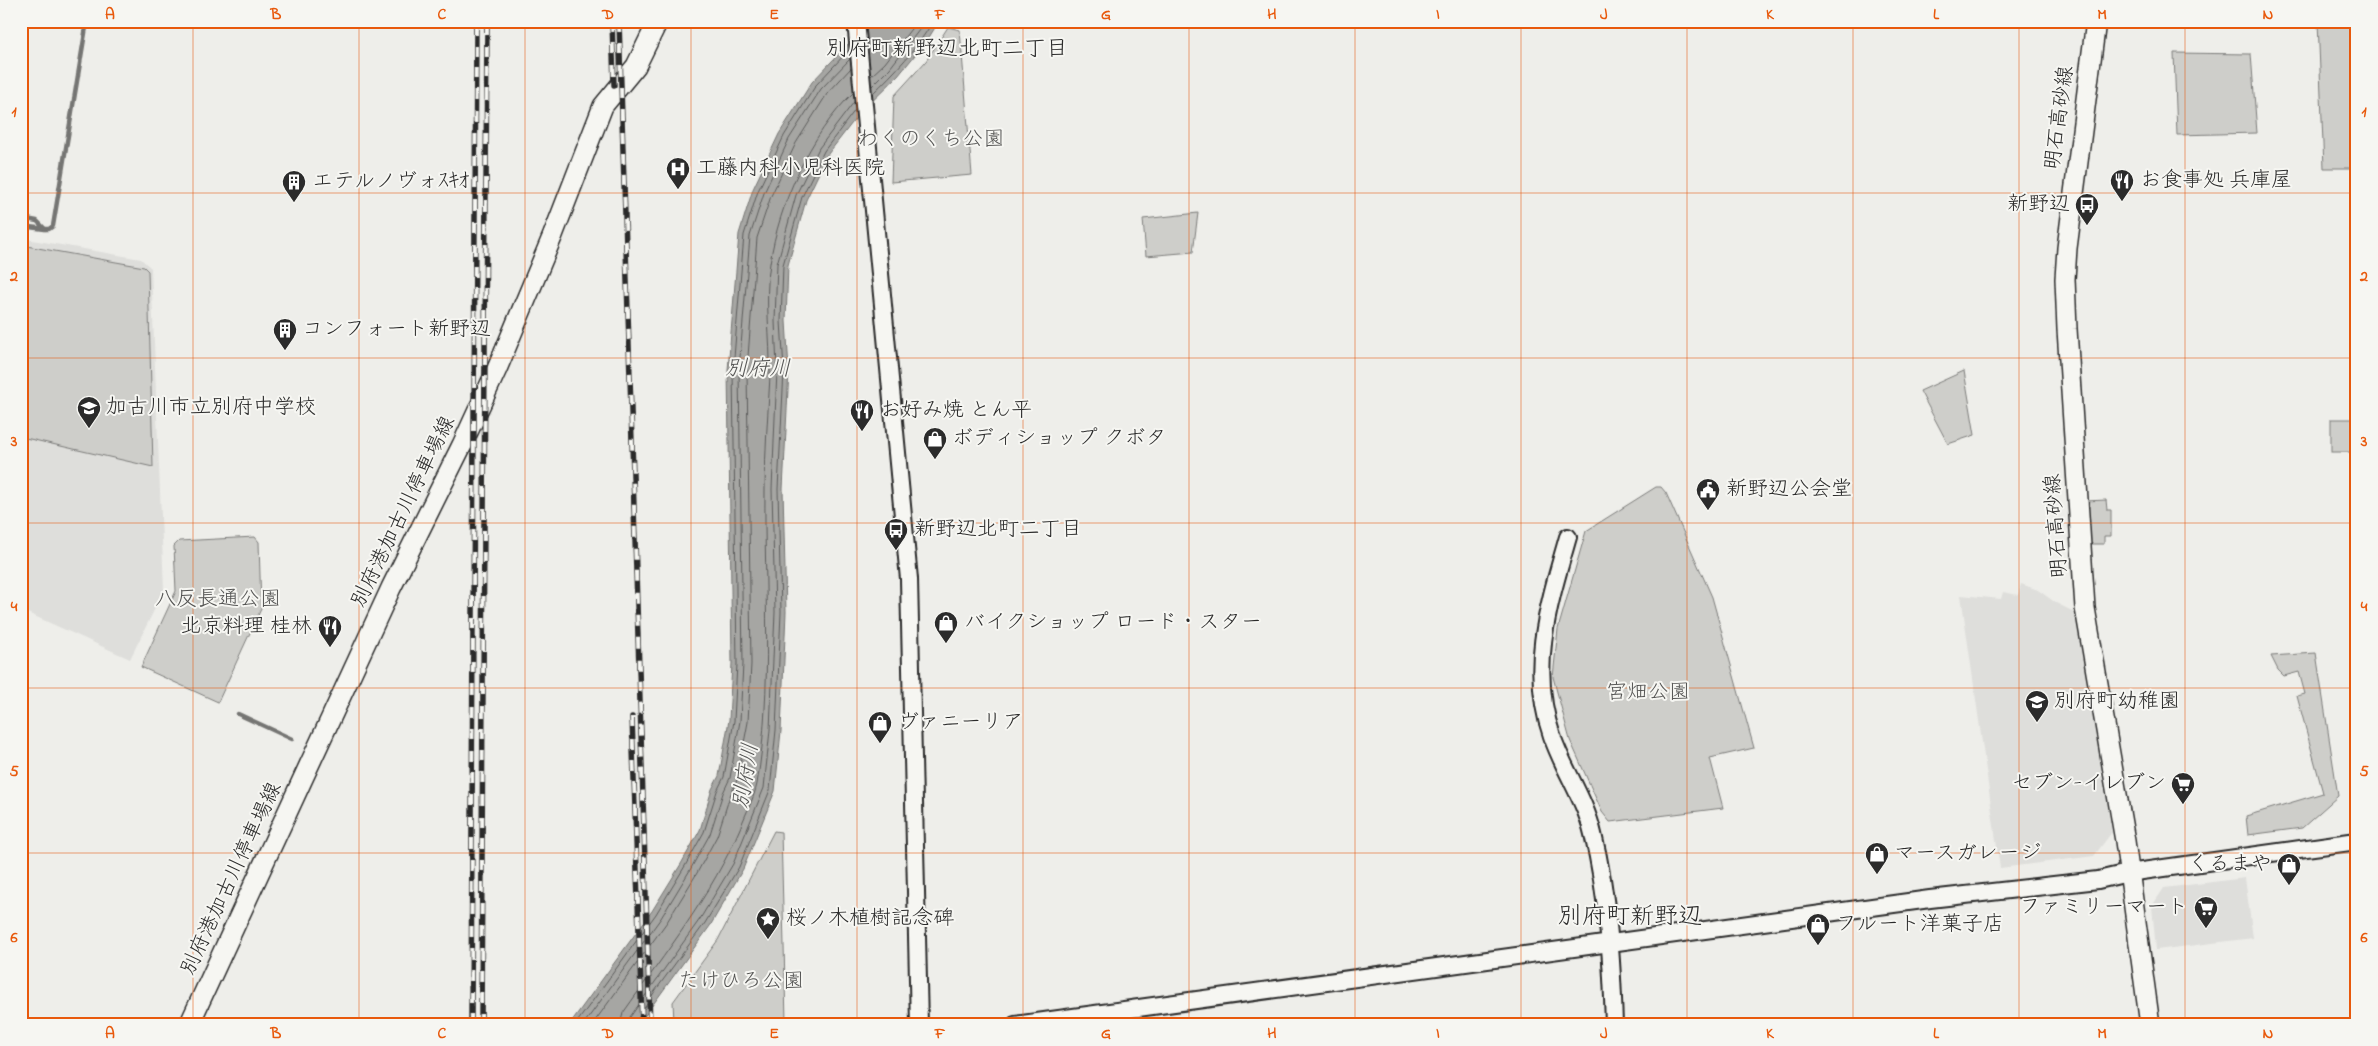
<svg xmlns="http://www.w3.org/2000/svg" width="2378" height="1046" font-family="'Indie Flower','Klee One',sans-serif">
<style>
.built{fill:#dededb}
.green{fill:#cececa;stroke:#7c7c7a}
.water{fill:#a6a6a3;stroke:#757573}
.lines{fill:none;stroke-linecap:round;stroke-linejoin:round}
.shore{stroke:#5c5c5b;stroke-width:1}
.stream{stroke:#757573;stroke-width:4.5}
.tertiary-casing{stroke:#2b2b2b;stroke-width:20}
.secondary-casing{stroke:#2b2b2b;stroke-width:22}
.tertiary{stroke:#f6f6f2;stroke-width:16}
.secondary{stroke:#f6f6f2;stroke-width:19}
.rail-casing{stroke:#2b2b2b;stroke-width:5.5}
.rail{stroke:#f6f6f2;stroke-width:4;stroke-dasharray:11;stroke-linecap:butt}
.grid{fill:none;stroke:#e8590c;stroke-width:1;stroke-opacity:0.55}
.labels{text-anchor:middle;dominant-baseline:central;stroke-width:4;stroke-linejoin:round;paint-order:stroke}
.street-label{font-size:21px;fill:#2b2b2b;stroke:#f6f6f2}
.park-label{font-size:21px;fill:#545453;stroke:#f6f6f2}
.poi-label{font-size:21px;fill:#2b2b2b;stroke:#f6f6f2;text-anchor:start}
.neighbourhood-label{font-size:22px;fill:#2b2b2b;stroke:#f6f6f2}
.water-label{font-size:22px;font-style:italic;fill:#565655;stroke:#f6f6f2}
.quarter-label{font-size:24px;fill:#2b2b2b;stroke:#f6f6f2}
.neatline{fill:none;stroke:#e8590c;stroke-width:2}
.grid-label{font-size:16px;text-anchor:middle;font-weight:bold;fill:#e8590c}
</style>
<rect width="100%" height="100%" fill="#eeeeea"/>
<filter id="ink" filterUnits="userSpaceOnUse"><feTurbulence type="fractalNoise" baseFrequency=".02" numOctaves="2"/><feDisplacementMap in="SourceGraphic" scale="10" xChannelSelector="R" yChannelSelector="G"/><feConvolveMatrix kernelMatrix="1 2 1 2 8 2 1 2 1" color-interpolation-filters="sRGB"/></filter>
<g filter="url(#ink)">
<g class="built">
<polygon points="21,238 141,259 151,268 164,590 130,659 21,610"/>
<polygon points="2021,584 2038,590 2056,603 2078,614 2112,832 2094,856 2000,868 1961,595 2001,599 2003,592 2018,595"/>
<polygon points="2245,878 2253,938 2156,950 2152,906 2164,888"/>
</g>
<g class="green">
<polygon points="2318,21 2357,21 2357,168 2324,168"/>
<polygon points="948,27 960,30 972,175 891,182 894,96 926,61"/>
<polygon points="2174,53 2251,54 2257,133 2177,135"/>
<polygon points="1198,213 1193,252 1146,256 1143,219"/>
<polygon points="21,245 144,267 148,271 153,467 21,437"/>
<polygon points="1964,371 1975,435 1948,444 1920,391"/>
<rect x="2331" y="419" width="26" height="33"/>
<polygon points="1656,487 1661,487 1666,493 1712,597 1754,748 1710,758 1723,808 1610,822 1602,812 1570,740 1553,677 1558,629 1586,531"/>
<polygon points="2106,500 2107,510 2111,510 2111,536 2104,536 2104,544 2087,544 2086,501"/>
<polygon points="255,537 259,542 261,609 218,702 141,667 176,591 174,546 179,541"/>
<polygon points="2316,653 2338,796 2302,828 2248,835 2246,816 2323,793 2297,696 2305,694 2299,672 2284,676 2278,670 2271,656"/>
<polygon points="774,831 781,832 786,1021 782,1025 677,1025 674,1022 673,1002 718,940"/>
</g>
<polygon class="water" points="870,21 939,21 928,39 898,76 859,114 828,154 806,200 788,265 786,321 789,370 783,489 786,612 781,731 775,791 743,869 710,926 638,1025 569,1025 652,911 681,864 700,830 712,789 719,776 729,720 732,663 728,370 739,234 753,189 779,134 812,82"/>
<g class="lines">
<g class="shore">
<polyline points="871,76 885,63 917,21"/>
<polyline points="872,86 890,68 926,21"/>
<path d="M872,94c23,-22 45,-45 61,-73"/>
<polyline points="575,1025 656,914 685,866 704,832 717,791 724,777 734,721 737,664 733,370 744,235 758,191 784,136 816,85 849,50"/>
<polyline points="583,1025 661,918 690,870 710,834 723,793 730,778 740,721 743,664 739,370 750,236 764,193 789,139 821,89 850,59"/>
<polyline points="592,1025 667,922 697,873 717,836 730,796 737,780 748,722 751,664 747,370 757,238 771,196 796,143 827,94 851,68"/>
<path d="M620,1025l3,-12c43,-61 89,-118 118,-187 5,-13 13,-28 16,-42 16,-96 7,-198 8,-295 0,-38 3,-76 5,-113 1,-38 -6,-76 0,-113 9,-59 40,-129 83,-170"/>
<polyline points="628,1025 630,1017 700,919 733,864 764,788 770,730 775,612 772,489 777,370 775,321 777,264 796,195 819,148 854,102"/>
<polyline points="634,1025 655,991 705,923 739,867 770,790 776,730 781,612 778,489 784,370 781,321 783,265 802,197 824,151 855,110"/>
</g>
<g class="stream">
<polyline points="21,218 37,221 45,229 49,229 53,226 87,21"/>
<polyline points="21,226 45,229"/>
<polyline points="238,714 292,739"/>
</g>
<g class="tertiary-casing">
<g id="tertiary">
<polyline points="856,21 909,579 919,1025"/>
<path d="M1568,537c-19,66 -40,131 -16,199 11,33 33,63 41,98 15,62 19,127 21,191"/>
<polyline points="1015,1025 1930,899 2098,880 2128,873 2357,841"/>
</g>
</g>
<g class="secondary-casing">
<g id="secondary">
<polyline points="2096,21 2067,248 2065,279 2067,329 2085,608 2125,841 2150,1025"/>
<polyline points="189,1025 391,588 462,445 497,369 553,235 603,106 636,66 658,21"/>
</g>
</g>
<use href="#tertiary" class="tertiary"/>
<use href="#secondary" class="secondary"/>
<g class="rail-casing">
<g id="rail">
<polyline points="612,21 614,85"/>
<polyline points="619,21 650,1025"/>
<polyline points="632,717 642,1025"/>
<polyline points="471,1025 476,21"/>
<polyline points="481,1025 487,21"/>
</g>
</g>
<use href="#rail" class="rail"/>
</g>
</g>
<path class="grid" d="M193,21v1004M359,21v1004M525,21v1004M691,21v1004M857,21v1004M1023,21v1004M1189,21v1004M1355,21v1004M1521,21v1004M1687,21v1004M1853,21v1004M2019,21v1004M2185,21v1004M21,193h2336M21,358h2336M21,523h2336M21,688h2336M21,853h2336"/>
<defs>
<g id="hospital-pin" transform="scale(1.25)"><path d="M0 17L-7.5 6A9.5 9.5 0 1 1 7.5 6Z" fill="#2b2b2b" stroke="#f6f6f2"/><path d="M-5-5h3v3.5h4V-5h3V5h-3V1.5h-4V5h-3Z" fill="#fff"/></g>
<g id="restaurant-pin" transform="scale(1.25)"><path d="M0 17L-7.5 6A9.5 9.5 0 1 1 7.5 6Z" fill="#2b2b2b" stroke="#f6f6f2"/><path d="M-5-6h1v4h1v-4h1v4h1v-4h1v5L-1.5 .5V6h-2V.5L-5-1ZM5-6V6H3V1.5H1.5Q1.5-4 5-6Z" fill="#fff"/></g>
<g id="building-pin" transform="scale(1.25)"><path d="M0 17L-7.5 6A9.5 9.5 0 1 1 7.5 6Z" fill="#2b2b2b" stroke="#f6f6f2"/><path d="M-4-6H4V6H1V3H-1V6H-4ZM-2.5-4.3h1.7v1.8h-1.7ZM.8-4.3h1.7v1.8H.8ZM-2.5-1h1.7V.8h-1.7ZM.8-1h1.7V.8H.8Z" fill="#fff"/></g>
<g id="bus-pin" transform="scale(1.25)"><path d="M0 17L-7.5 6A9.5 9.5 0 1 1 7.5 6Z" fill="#2b2b2b" stroke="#f6f6f2"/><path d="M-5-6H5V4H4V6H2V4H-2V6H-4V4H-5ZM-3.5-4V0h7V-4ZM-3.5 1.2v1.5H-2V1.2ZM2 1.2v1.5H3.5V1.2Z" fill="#fff"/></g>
<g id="school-pin" transform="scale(1.25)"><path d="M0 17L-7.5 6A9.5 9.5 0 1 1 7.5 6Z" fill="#2b2b2b" stroke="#f6f6f2"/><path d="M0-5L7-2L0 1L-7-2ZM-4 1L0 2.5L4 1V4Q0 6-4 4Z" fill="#fff"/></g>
<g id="shop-pin" transform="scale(1.25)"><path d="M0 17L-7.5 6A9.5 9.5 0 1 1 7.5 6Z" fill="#2b2b2b" stroke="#f6f6f2"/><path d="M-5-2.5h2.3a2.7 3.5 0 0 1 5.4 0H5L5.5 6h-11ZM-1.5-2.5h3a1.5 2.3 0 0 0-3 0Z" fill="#fff"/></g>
<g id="civic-pin" transform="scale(1.25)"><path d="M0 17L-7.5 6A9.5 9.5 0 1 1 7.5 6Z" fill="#2b2b2b" stroke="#f6f6f2"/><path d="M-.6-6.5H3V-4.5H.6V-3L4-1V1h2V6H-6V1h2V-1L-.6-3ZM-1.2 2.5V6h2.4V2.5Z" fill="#fff"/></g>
<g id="supermarket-pin" transform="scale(1.25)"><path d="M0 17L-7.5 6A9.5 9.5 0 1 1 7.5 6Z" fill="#2b2b2b" stroke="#f6f6f2"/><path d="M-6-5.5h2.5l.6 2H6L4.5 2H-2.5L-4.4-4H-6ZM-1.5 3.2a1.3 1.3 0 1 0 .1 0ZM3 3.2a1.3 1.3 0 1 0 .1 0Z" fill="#fff"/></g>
<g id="sight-pin" transform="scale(1.25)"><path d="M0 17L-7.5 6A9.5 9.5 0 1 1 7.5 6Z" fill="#2b2b2b" stroke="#f6f6f2"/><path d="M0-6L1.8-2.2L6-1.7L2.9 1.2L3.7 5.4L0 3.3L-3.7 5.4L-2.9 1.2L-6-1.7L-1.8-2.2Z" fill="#fff"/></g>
</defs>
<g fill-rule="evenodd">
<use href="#hospital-pin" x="678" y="169"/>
<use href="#restaurant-pin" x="2122" y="181"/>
<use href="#building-pin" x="294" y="182"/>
<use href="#bus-pin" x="2087" y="205"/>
<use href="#building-pin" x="285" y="330"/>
<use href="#school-pin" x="89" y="408"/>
<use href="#restaurant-pin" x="862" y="411"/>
<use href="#shop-pin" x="935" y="439"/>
<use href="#civic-pin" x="1708" y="490"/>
<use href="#bus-pin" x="896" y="530"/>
<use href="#shop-pin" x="946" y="623"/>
<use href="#restaurant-pin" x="330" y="627"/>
<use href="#school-pin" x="2037" y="702"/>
<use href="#shop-pin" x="880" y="723"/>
<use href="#supermarket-pin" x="2183" y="784"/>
<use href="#shop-pin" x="1877" y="854"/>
<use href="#shop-pin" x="2289" y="865"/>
<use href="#supermarket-pin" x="2206" y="908"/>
<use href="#sight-pin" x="768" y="919"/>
<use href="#shop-pin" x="1818" y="925"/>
</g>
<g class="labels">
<g class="street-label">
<text transform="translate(2060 118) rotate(-82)">明石高砂線</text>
<text transform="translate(404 512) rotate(-64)">別府港加古川停車場線</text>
<text transform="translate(2057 526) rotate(-94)">明石高砂線</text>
<text transform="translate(232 879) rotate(-65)">別府港加古川停車場線</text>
</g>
<g class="park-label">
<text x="931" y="140">わくのくち公園</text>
<text x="218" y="600">八反長通公園</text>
<text x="1648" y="693">宮畑公園</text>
<text x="741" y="982">たけひろ公園</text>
</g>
<g class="poi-label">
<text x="696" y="169">工藤内科小児科医院</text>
<text x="2140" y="181">お食事処 兵庫屋</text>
<text x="312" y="182">エテルノヴォｽｷｵ</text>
<text x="2070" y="205" text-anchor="end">新野辺</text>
<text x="302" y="330">コンフォート新野辺</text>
<text x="106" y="408">加古川市立別府中学校</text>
<text x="880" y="411">お好み焼 とん平</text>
<text x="952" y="439">ボディショップ クボタ</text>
<text x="1726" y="490">新野辺公会堂</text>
<text x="914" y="530">新野辺北町二丁目</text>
<text x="964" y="623">バイクショップ ロード・スター</text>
<text x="312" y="627" text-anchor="end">北京料理 桂林</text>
<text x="2054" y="702">別府町幼稚園</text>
<text x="898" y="723">ヴァニーリア</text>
<text x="2166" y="784" text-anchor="end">セブン-イレブン</text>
<text x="1894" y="854">マースガレージ</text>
<text x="2272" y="865" text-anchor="end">くるまや</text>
<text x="2188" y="908" text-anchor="end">ファミリーマート</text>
<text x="786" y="919">桜ノ木植樹記念碑</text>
<text x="1836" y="925">フルート洋菓子店</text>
</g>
<g class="neighbourhood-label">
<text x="947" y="50">別府町新野辺北町二丁目</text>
</g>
<g class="water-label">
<text x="758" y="370">別府川</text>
<text transform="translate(747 776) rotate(-81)">別府川</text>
</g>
<g class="quarter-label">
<text x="1630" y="917">別府町新野辺</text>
</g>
</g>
<rect width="2378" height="1046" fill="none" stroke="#f6f6f2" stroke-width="55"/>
<rect x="28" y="28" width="2322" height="990" class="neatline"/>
<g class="grid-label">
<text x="110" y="19">A</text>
<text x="276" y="19">B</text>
<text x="442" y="19">C</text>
<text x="608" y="19">D</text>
<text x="774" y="19">E</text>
<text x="940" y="19">F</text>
<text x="1106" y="19">G</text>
<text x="1272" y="19">H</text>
<text x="1438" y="19">I</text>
<text x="1604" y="19">J</text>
<text x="1770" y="19">K</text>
<text x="1936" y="19">L</text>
<text x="2102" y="19">M</text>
<text x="2268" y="19">N</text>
<text x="14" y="116">1</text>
<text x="2364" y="116">1</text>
<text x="14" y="281">2</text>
<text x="2364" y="281">2</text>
<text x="14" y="446">3</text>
<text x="2364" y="446">3</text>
<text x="14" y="611">4</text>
<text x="2364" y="611">4</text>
<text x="14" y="776">5</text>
<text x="2364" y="776">5</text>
<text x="14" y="942">6</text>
<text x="2364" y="942">6</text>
<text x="110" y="1038">A</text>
<text x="276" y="1038">B</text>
<text x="442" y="1038">C</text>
<text x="608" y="1038">D</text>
<text x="774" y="1038">E</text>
<text x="940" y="1038">F</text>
<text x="1106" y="1038">G</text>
<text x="1272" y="1038">H</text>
<text x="1438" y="1038">I</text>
<text x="1604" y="1038">J</text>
<text x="1770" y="1038">K</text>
<text x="1936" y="1038">L</text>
<text x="2102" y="1038">M</text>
<text x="2268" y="1038">N</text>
</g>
</svg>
